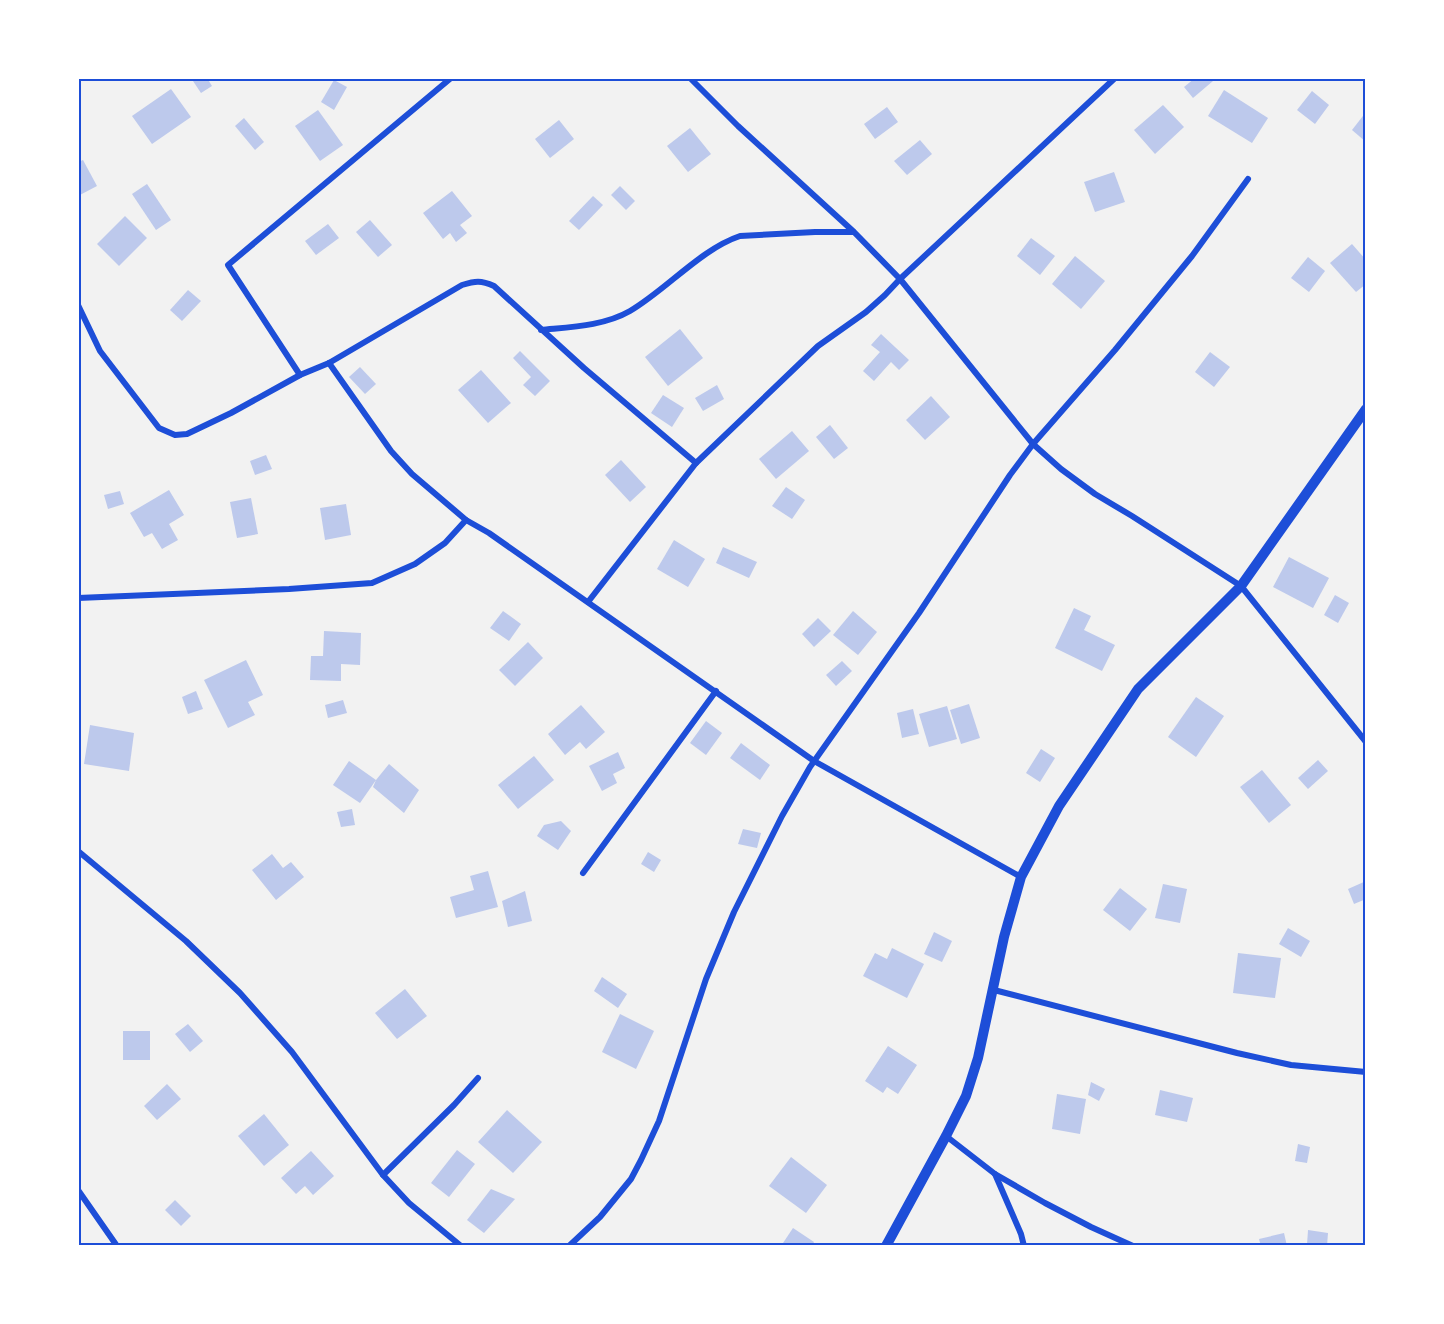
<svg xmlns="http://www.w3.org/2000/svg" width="1444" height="1324" font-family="Manrope,sans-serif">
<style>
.building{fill:#bdc9ec}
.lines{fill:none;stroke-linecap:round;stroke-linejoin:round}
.minor{stroke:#1d4ed8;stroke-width:6}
.tertiary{stroke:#1d4ed8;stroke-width:10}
.neatline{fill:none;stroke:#1d4ed8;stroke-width:2}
</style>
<rect width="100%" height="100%" fill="#f2f2f2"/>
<g class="building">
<polygon points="191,78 207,78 212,86 201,93"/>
<polygon points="1195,78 1211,78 1213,81 1193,98 1184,87"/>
<polygon points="334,80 347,87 334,110 321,102"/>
<polygon points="171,89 191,117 152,144 132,116"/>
<polygon points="1224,90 1268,118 1252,143 1208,116"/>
<polygon points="1312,91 1329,105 1315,124 1297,110"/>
<polygon points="1163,105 1184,127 1155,154 1134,130"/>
<polygon points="887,107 898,122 875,139 864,124"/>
<polygon points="318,110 343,145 320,161 295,126"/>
<polygon points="1366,112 1366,142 1352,130"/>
<polygon points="244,118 264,142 255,150 235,126"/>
<polygon points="559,120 574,139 550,158 535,139"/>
<polygon points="690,128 711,154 688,172 667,146"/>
<polygon points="920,140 932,154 907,175 894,161"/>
<polygon points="83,160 97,186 78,196 78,162"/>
<polygon points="1114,172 1125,202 1095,212 1084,182"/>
<polygon points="147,184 171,220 156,230 132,194"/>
<polygon points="620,186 635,201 626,210 611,195"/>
<polygon points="452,191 472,216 460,225 467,233 456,242 450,233 443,239 423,213"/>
<polygon points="593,196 603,205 579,230 569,221"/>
<polygon points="125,216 147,238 119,266 97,244"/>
<polygon points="370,220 392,245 378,257 356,232"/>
<polygon points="328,224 339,238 316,255 305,241"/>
<polygon points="1031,238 1055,256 1040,275 1017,256"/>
<polygon points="1352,244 1366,260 1366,284 1356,292 1330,263"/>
<polygon points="1075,256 1105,281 1081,309 1052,284"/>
<polygon points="1308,257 1325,271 1309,292 1291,278"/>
<polygon points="188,290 201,301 182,321 170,310"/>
<polygon points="680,329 703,358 668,386 645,357"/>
<polygon points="881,334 909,360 899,370 891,362 874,381 863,371 880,352 871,345"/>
<polygon points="520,351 550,381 535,396 523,385 531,377 513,358"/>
<polygon points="1210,352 1230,367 1214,387 1195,372"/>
<polygon points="360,367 376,384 365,394 349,377"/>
<polygon points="481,370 511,403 488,423 458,390"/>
<polygon points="717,385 724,399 703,411 695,398"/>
<polygon points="663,395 684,408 672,427 651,413"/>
<polygon points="931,396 950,417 925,440 906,420"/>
<polygon points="830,425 848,448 834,459 816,437"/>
<polygon points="792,431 809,451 776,479 759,459"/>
<polygon points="266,455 272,469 255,475 250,461"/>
<polygon points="621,460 646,487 630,502 605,475"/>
<polygon points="786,487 805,500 792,519 772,506"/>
<polygon points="169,490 184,515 169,524 178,540 162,549 152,533 144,537 130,513"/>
<polygon points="120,491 124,504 108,509 104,495"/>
<polygon points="251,498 258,534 237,538 230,502"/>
<polygon points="346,504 351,535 325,540 320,508"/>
<polygon points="674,540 705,559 688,587 657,569"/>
<polygon points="723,547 757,562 749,578 716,563"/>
<polygon points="1289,557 1329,578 1313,608 1273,587"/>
<polygon points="1335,595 1349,603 1338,623 1324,615"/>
<polygon points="1074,608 1091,616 1084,630 1115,645 1102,671 1055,648"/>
<polygon points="503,611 521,624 509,641 490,628"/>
<polygon points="853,611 877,632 858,655 833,635"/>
<polygon points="818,618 831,631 814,647 802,634"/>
<polygon points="324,631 361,633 360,665 341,664 341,681 310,680 311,656 323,656"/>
<polygon points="528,642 543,658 515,686 499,670"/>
<polygon points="246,660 263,695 248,702 255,715 228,728 204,680"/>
<polygon points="842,661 852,671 836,686 826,675"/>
<polygon points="196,691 203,709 188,714 182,697"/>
<polygon points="1196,697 1224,716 1196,757 1168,737"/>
<polygon points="343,700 347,713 328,718 325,705"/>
<polygon points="969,704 980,738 961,744 950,710"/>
<polygon points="581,705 605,732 586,749 580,742 565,755 548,734"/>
<polygon points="947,706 957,739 929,747 919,714"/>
<polygon points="913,709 919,734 902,738 897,713"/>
<polygon points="706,721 722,733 706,755 690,743"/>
<polygon points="90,725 134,733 129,771 84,764"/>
<polygon points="741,743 770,765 760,780 730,758"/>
<polygon points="1041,749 1055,758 1040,782 1026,773"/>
<polygon points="618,752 625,768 613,774 617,783 602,791 589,766"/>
<polygon points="534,756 554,780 518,809 498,785"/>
<polygon points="1318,760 1328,771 1308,789 1298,778"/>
<polygon points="349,761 376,780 389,764 419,790 404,813 373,787 376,780 360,803 333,785"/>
<polygon points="1262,770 1291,805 1269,823 1240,787"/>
<polygon points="352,809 355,825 341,827 337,812"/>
<polygon points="561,821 571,831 558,850 537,836 544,825"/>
<polygon points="743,829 761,833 757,848 738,844"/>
<polygon points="648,852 661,860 654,872 641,864"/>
<polygon points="272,854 283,868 291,862 304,877 276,900 252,870"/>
<polygon points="488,871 498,907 456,918 450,897 474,890 470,876"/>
<polygon points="1366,881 1366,899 1354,904 1348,889"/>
<polygon points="1163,884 1187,889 1180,923 1155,918"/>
<polygon points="1120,888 1147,909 1130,931 1103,910"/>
<polygon points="525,891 532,921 508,927 502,901"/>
<polygon points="1288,928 1310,941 1301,957 1279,944"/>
<polygon points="934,932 952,941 942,962 924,954"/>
<polygon points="892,948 924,964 907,998 863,976 875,953 887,959"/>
<polygon points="1238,953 1281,958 1275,998 1233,993"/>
<polygon points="602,977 627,994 618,1008 594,991"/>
<polygon points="405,989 427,1016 397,1039 375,1013"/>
<polygon points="620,1014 654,1031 636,1069 602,1052"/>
<polygon points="188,1024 203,1041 190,1052 175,1034"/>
<rect x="123" y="1031" width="27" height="29"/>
<polygon points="888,1046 917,1065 898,1094 887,1087 883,1093 865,1081"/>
<polygon points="1091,1082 1105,1089 1099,1101 1088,1095"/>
<polygon points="167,1084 181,1099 157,1120 144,1106"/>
<polygon points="1160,1090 1193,1098 1187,1122 1155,1115"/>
<polygon points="1057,1094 1086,1099 1080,1134 1052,1129"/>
<polygon points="507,1110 542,1142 513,1173 478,1142"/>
<polygon points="264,1114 289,1145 264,1166 238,1136"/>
<polygon points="1298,1144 1310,1147 1307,1163 1295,1161"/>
<polygon points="457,1150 475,1164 449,1197 431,1183"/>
<polygon points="311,1151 334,1176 313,1195 305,1186 296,1194 281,1178"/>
<polygon points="791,1157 827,1185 806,1213 769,1186"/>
<polygon points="491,1189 515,1199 484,1233 467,1220"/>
<polygon points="175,1200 191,1216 181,1226 165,1210"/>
<polygon points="793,1228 814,1242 812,1246 781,1246"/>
<polygon points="1308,1230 1328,1233 1327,1246 1307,1245"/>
<polygon points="1284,1233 1287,1246 1261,1246 1259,1239"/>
</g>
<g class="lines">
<g class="minor">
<polyline points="690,78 738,126 854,232 900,279 1033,444 1061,469 1095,494 1132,516 1241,586 1366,742"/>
<path d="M78,305l22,46 59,77 16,7 12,-1 44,-21 69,-38 29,-12 133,-78c13,-4 19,-5 32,1l90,82 112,95"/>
<path d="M541,330c29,-3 63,-4 89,-19 36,-21 71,-62 110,-75l75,-4h38"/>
<polyline points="329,363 391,451 412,474 466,520"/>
<polyline points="300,375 228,265 451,78"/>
<polyline points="78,598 289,589 372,583 415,564 445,543 466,520 489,533 814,761 1021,877"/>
<polyline points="588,602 696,463 818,346 866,312 885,295 900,279 1115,78"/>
<polyline points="78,851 186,941 240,993 292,1052 383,1175 409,1203 461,1246"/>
<polyline points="583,873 716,691"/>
<polyline points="994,990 1237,1053 1291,1065 1366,1072"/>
<polyline points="946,1136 995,1174 1045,1203 1091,1227 1133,1246"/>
<polyline points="995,1174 1021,1234 1024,1246"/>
<polyline points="383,1175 454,1105 478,1078"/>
<polyline points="78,1190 117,1246"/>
<polyline points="569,1246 600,1217 631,1179 641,1160 659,1121 706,979 734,912 782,816 810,767 919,613 1010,475 1033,444 1115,350 1192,256 1248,179"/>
</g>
<polyline class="tertiary" points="886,1246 946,1136 966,1096 978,1058 1004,937 1021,877 1059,806 1138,689 1241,586 1366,409"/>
</g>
<rect width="1444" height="1324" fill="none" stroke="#ffffff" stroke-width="159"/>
<rect x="80" y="80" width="1284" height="1164" class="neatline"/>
</svg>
